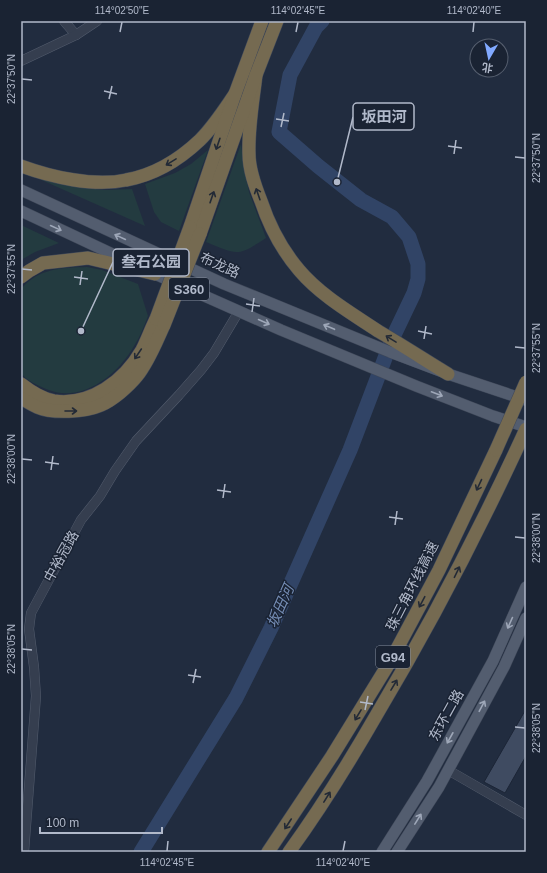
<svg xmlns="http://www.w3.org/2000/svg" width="547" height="873" font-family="Helvetica,'Noto Sans SC',sans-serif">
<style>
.green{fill:#233b40}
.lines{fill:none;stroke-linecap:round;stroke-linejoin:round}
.river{stroke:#314466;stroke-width:15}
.building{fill:#3f4b61;stroke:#1c2536}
.minor-casing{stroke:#535c6d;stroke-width:10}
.major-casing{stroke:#3e4758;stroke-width:12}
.highway-casing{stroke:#40495a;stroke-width:14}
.minor{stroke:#353e4f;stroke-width:9}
.major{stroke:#535d6f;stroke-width:11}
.highway{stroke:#756a51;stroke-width:13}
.highway-bridge-casing{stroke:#40495a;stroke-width:14;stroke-linecap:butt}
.highway-bridge{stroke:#756a51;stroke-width:13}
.oneway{stroke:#232a36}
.oneway2{stroke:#9ea7b8}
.ticks{fill:none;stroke:#b1b9ca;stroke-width:1.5}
.labels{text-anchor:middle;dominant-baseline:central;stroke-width:3;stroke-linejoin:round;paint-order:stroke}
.shield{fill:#1a2333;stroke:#848c9d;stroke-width:1}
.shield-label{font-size:13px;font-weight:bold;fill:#b1b9ca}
.street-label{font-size:14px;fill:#b1b9ca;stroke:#1a2333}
.water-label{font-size:15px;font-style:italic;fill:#758db5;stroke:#1a2333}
.leader{fill:none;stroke:#b1b9ca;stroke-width:1.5}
.callout-dot{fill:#b1b9ca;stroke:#1a2333;stroke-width:1.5}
.callout{fill:#1a2333;stroke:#b1b9ca;stroke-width:1.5}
.callout-label{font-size:15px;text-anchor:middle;font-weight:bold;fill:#b1b9ca}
.neatline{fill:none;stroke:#b1b9ca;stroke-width:1.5}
.ticks-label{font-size:10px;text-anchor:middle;fill:#b1b9ca}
</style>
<rect width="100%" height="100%" fill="#212c3f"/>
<g class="green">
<path d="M241,144l3,24 5,24 17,46c-29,19 -28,17 -60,4z"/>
<polygon points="208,150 179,231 161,222 154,212 145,184 175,173 191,164"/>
<polygon points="37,178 77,187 105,190 132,189 145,226"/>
<polygon points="21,225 59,243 35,252 21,260"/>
<path d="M87,267l15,3 36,14 10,32c-4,10 -8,21 -14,30 -17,30 -53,58 -88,43 -8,-4 -20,-8 -25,-16v-84c18,-21 40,-21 66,-22z"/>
</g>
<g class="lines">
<g class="river">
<polyline points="322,21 316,27 290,75 279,132 318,166 361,200 392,217 409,237 418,264 418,279 414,293 394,335"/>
<polyline points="141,852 236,698 271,628 350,450 390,345"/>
</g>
</g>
<polygon class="building" points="526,709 526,756 505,793 484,782"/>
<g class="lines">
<g class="minor-casing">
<g id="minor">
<polyline points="64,21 76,35"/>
<polyline points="21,61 76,35 97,21"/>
<polyline points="448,770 526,815"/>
<polyline points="24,852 36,696 34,667 29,629 31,613 81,520 100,496 115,471 136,441 179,395 201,370 214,353 239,311"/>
</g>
</g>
<g class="major-casing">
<g id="major">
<polyline points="21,190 224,284 390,352 448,374 526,400"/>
<polyline points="21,211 155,274 281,330 416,386 493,416 526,427"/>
<polyline points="382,852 427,781 493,661 526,587"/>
<polyline points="397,852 439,787 504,667 526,618"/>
</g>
</g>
<g class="highway-casing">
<g id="highway">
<path d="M256,75c-3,26 -8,53 -7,79 0,16 6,32 12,47 8,24 21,49 38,69 21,25 52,43 79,61 24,14 47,29 70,43"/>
<path d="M21,166c30,11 73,21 105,14 28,-5 54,-21 74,-40 14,-14 24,-30 35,-46"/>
<polyline points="190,227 235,94 262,21"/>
<polyline points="200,234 256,75 277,21"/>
<polyline points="21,277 29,271 43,263 88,258 155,274"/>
<path d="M21,384c9,7 21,15 33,17 37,5 70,-20 88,-51 5,-10 9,-21 14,-31"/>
<path d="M21,398c5,3 11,7 16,9 16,7 48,5 64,-2 12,-5 28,-19 36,-29 12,-15 19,-34 27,-51"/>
<polyline points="268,852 332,756 391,660 439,570 496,450"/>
<path d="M289,852c32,-44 61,-91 88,-138 55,-92 104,-187 149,-285"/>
</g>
</g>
<use href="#minor" class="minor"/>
<use href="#major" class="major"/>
<use href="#highway" class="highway"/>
<g class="highway-bridge-casing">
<g id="highway-bridge">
<polyline points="156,319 190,227"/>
<polyline points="164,325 200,234"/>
<polyline points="496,450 526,382"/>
</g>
</g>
<use href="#highway-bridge" class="highway-bridge"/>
</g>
<defs><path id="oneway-shaft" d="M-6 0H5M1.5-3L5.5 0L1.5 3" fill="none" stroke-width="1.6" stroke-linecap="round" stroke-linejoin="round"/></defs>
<g class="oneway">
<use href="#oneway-shaft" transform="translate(218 144) rotate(109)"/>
<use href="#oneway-shaft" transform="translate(171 162) rotate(148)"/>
<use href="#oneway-shaft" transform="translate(258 194) rotate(-109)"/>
<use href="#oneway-shaft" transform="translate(212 197) rotate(-71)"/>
<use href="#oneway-shaft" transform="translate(391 339) rotate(-148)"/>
<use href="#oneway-shaft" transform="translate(138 354) rotate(124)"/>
<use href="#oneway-shaft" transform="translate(71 411)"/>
<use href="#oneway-shaft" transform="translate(479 485) rotate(115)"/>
<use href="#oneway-shaft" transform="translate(457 572) rotate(-64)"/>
<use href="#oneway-shaft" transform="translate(422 602) rotate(118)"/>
<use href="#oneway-shaft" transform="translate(394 685) rotate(-59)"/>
<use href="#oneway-shaft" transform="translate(358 715) rotate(121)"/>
<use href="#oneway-shaft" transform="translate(327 797) rotate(-58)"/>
<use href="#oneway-shaft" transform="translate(288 824) rotate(123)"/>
</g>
<g class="oneway2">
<use href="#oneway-shaft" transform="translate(56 228) rotate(25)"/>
<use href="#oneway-shaft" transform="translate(120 237) rotate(-155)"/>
<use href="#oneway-shaft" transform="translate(264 322) rotate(24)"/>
<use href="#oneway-shaft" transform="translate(329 327) rotate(-157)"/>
<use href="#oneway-shaft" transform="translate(437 394) rotate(21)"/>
<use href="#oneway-shaft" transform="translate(510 623) rotate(114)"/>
<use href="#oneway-shaft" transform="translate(482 706) rotate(-62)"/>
<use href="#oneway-shaft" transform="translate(450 738) rotate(119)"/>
<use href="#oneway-shaft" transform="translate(418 819) rotate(-58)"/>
</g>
<path class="ticks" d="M120,32l2,-10M296,32l2,-10M473,32l1,-10M22,79l10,1M104,91l13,3M109,99l3,-13M276,119l13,2M281,127l3,-14M448,146l14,2M454,154l2,-14M515,157l10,1M22,269l10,1M74,277l14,2M80,285l2,-14M246,304l14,2M252,312l2,-14M418,331l14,3M424,339l2,-13M515,347l10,1M22,459l10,1M45,462l14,2M51,470l2,-14M217,490l14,2M223,498l2,-14M389,517l14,2M395,525l2,-14M515,537l10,1M22,649l10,1M188,675l13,2M193,683l3,-14M360,702l13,2M365,710l3,-14M515,727l10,1M167,851l1,-10M343,851l2,-10"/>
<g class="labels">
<g class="shield">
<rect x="169" y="278" width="40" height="22" rx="3"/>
<rect x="376" y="646" width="34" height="22" rx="3"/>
</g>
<g class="shield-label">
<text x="189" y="289">S360</text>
<text x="393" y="657">G94</text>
</g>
<g class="street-label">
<text transform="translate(220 265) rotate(24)">布龙路</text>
<text transform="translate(61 556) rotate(-61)">中裕冠路</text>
<text transform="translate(412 586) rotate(-63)">珠三角环线高速</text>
<text transform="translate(446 715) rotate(-61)">东环二路</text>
</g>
<g class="water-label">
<text transform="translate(280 606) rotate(-66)">坂田河</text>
</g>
</g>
<path class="leader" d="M337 182L353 117M81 331L113 262"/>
<g class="callout-dot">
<circle cx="337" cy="182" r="4"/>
<circle cx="81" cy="331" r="4"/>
</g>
<g class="callout">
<rect x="353" y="103" width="61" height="27" rx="4"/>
<rect x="113" y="249" width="76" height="27" rx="4"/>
</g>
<g class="callout-label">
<text x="384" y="122">坂田河</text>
<text x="151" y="267">叁石公园</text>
</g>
<rect width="547" height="873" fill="none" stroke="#1a2333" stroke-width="44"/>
<g transform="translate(489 58) rotate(189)"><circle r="19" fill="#1a2333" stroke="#565f6f"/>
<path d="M0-3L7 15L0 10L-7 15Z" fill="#81a9ff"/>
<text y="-6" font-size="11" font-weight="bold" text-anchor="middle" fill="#b1b9ca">北</text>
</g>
<path d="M40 827v6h122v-6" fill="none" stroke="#b1b9ca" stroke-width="2"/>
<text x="46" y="827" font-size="12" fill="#b1b9ca" stroke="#1a2333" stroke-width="3" paint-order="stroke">100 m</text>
<rect x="22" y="22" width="503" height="829" class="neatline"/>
<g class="ticks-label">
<text x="122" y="14">114°02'50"E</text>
<text x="298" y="14">114°02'45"E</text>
<text x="474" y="14">114°02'40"E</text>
<text transform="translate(11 79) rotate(-90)" y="4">22°37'50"N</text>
<text transform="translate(536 158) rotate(-90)" y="4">22°37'50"N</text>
<text transform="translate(11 269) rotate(-90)" y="4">22°37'55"N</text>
<text transform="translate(536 348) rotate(-90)" y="4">22°37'55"N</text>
<text transform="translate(11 459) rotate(-90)" y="4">22°38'00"N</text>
<text transform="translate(536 538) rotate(-90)" y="4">22°38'00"N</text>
<text transform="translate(11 649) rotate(-90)" y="4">22°38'05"N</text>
<text transform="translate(536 728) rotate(-90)" y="4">22°38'05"N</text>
<text x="167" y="866">114°02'45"E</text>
<text x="343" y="866">114°02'40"E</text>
</g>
</svg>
